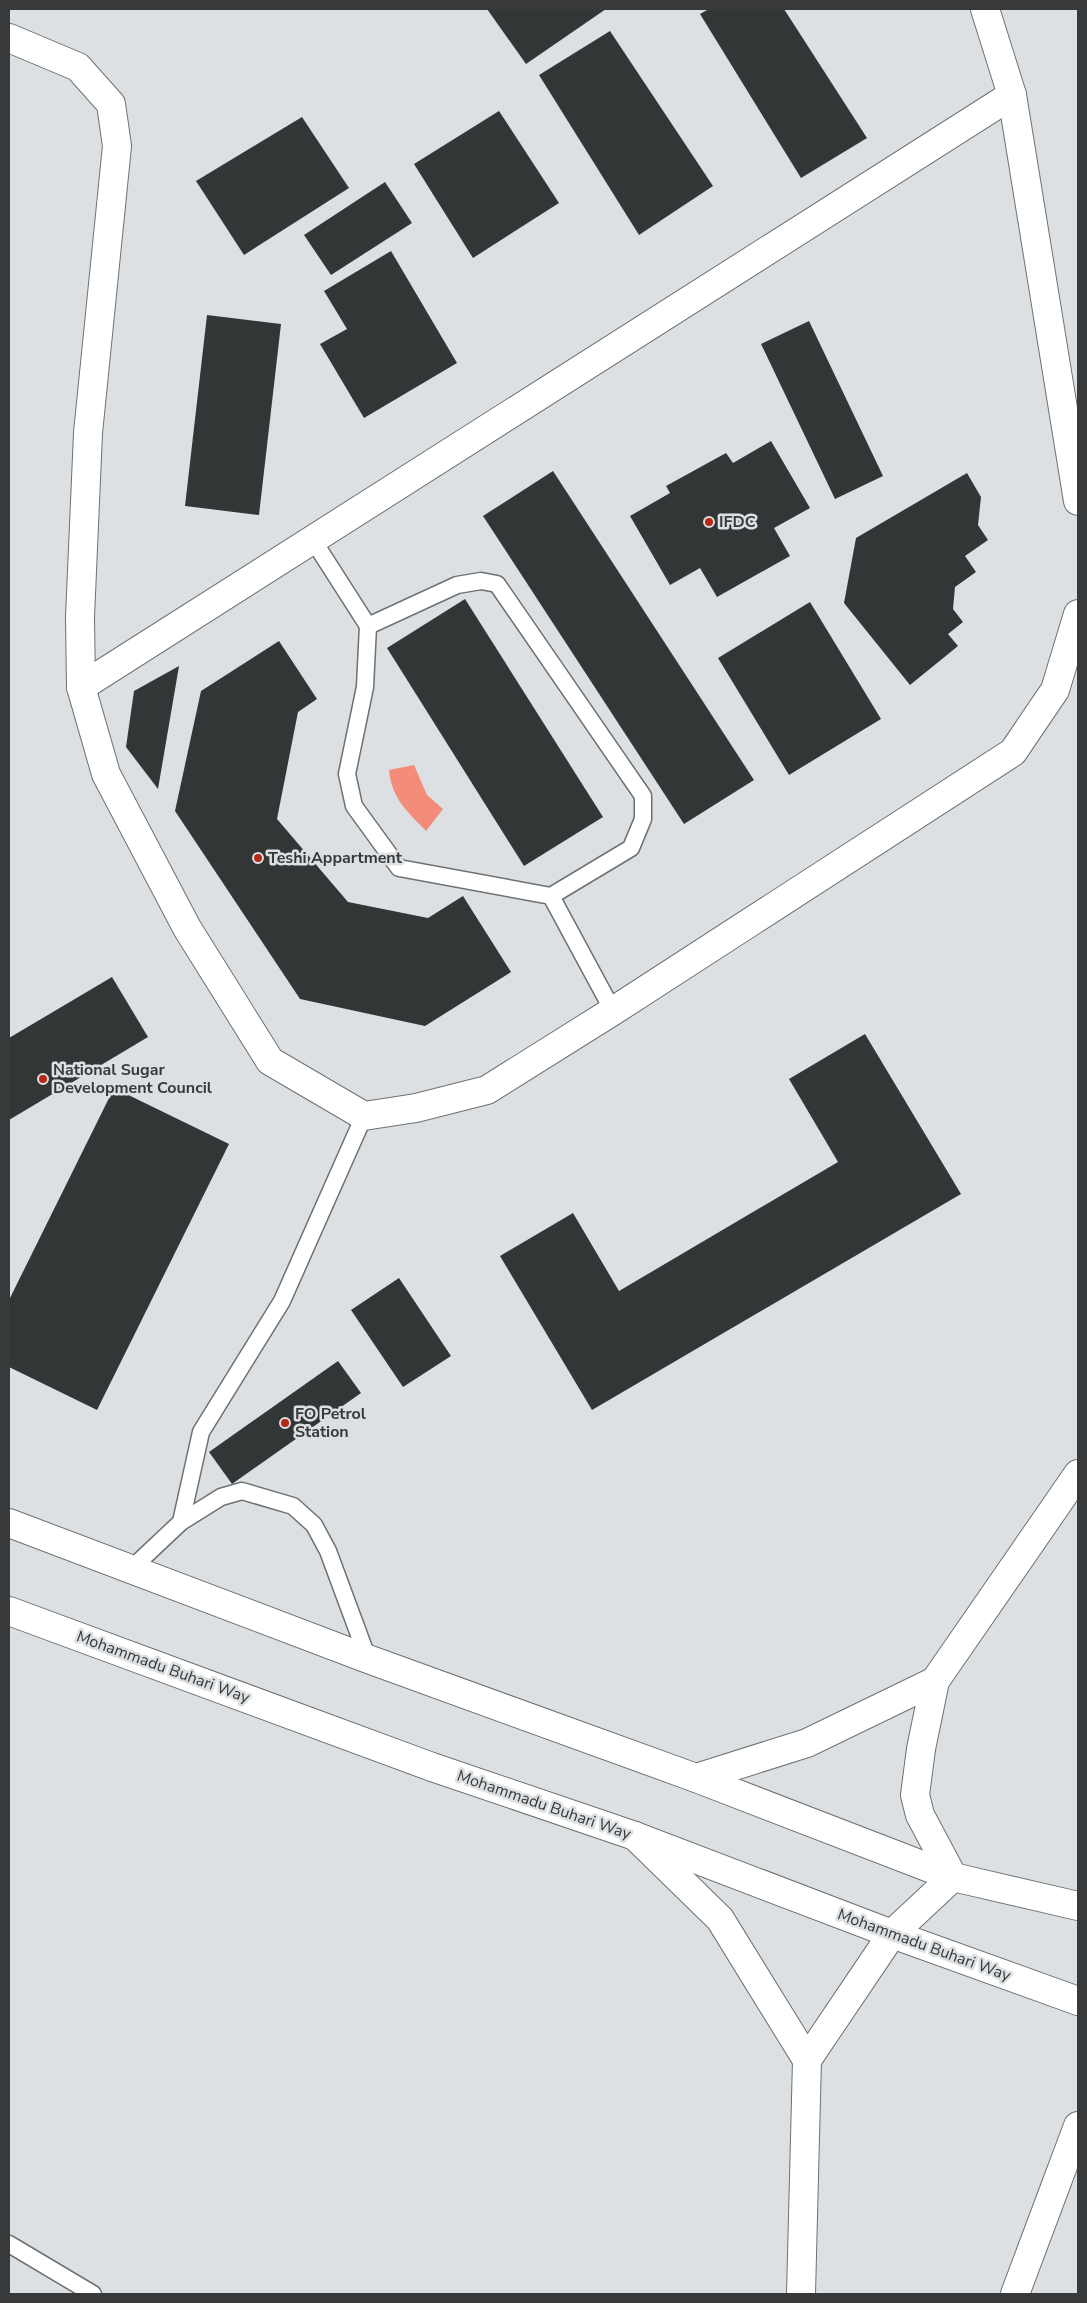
<svg xmlns="http://www.w3.org/2000/svg" width="1087" height="2303" font-family="'Nunito Sans',sans-serif">
<style>
.water{fill:#f38c79}
.building{fill:#333637}
.lines{fill:none;stroke-linecap:round;stroke-linejoin:round}
.service-casing{stroke:#6d7173;stroke-width:19}
.minor-casing{stroke:#6d7173;stroke-width:30}
.secondary-casing{stroke:#6d7173;stroke-width:30}
.trunk-casing{stroke:#6d7173;stroke-width:30}
.service{stroke:#fff;stroke-width:16}
.minor{stroke:#fff;stroke-width:28}
.secondary{stroke:#fff;stroke-width:28}
.trunk{stroke:#fff;stroke-width:28}
.poi-dot{fill:#b52814;stroke:#dce0e2;stroke-width:2}
.labels{text-anchor:middle;dominant-baseline:central;stroke-width:5;stroke-linejoin:round;paint-order:stroke}
.poi-label{font-size:16px;font-weight:bold;fill:#37393a;stroke:#dce0e2;text-anchor:start}
.street-label{font-size:16px;fill:#37393a;stroke:#dce0e2}
</style>
<rect width="100%" height="100%" fill="#dce0e2"/>
<path class="water" d="M414,765l13,30 16,14 -17,22c-19,-20 -34,-32 -37,-61z"/>
<g class="building">
<polygon points="487,9 606,9 526,64"/>
<polygon points="709,9 784,9 867,138 801,178 700,14"/>
<polygon points="610,31 713,186 639,235 539,75"/>
<polygon points="499,111 559,203 473,258 414,164"/>
<polygon points="302,117 349,188 244,255 196,181"/>
<polygon points="385,182 412,223 331,275 304,235"/>
<polygon points="391,251 457,363 364,418 320,344 347,329 324,291"/>
<polygon points="207,315 281,324 259,515 185,506"/>
<polygon points="809,321 883,476 835,499 761,344"/>
<polygon points="771,441 810,508 774,528 790,556 717,597 700,568 670,585 630,516 670,493 666,486 726,453 733,463"/>
<polygon points="553,471 754,780 684,824 483,516"/>
<polygon points="967,473 981,497 978,525 988,540 965,556 976,572 955,587 953,609 963,622 948,634 958,646 910,685 844,603 856,538"/>
<polygon points="465,599 603,817 524,866 387,648"/>
<polygon points="810,602 881,719 789,775 718,658"/>
<polygon points="279,641 317,699 298,712 277,819 348,902 428,918 463,896 511,972 425,1026 300,999 175,811 201,691"/>
<polygon points="179,666 158,789 126,747 134,691"/>
<polygon points="112,977 148,1037 9,1120 9,1038"/>
<polygon points="865,1034 961,1194 592,1410 500,1256 573,1213 619,1291 838,1162 789,1079"/>
<polygon points="114,1088 229,1144 97,1410 9,1367 9,1300"/>
<polygon points="399,1278 451,1356 403,1387 351,1310"/>
<polygon points="338,1361 361,1393 232,1484 209,1452"/>
</g>
<g class="lines">
<g class="service-casing">
<g id="service">
<polyline points="313,540 368,626 365,687 347,774 354,806 399,868 551,896 631,848 643,819 643,796 497,584 481,581 457,585 368,626"/>
<polyline points="551,896 613,1011"/>
<polyline points="181,1522 201,1432 282,1301 364,1116"/>
<polyline points="130,1570 181,1522 221,1497 242,1491 293,1506 314,1525 328,1551 368,1659"/>
<polyline points="9,2244 93,2294"/>
</g>
</g>
<g class="minor-casing">
<g id="minor">
<polyline points="985,9 1012,95 1078,501"/>
<polyline points="9,38 78,67 111,104 117,146 88,433 80,617 81,687 106,774 187,928 270,1061 364,1116 416,1108 487,1090 613,1011 1013,752 1055,690 1078,614"/>
<polyline points="81,687 1012,95"/>
</g>
</g>
<g class="secondary-casing">
<g id="secondary">
<polyline points="9,1523 368,1659 696,1778 953,1877 1078,1906"/>
<polyline points="9,1611 432,1767 635,1836 892,1934 1078,2001"/>
</g>
</g>
<g class="trunk-casing">
<g id="trunk">
<polyline points="696,1778 807,1743 935,1681"/>
<polyline points="635,1836 720,1919 807,2060"/>
<polyline points="801,2294 807,2060 892,1934 953,1877 920,1815 915,1795 921,1749 935,1681 1078,1474"/>
<polyline points="1015,2294 1078,2126"/>
</g>
</g>
<use href="#service" class="service"/>
<use href="#minor" class="minor"/>
<use href="#secondary" class="secondary"/>
<use href="#trunk" class="trunk"/>
</g>
<g class="poi-dot">
<circle cx="709" cy="522" r="5"/>
<circle cx="258" cy="858" r="5"/>
<circle cx="43" cy="1079" r="5"/>
<circle cx="285" cy="1423" r="5"/>
</g>
<g class="labels">
<g class="poi-label">
<text x="719" y="522">IFDC</text>
<text x="268" y="858">Teshi Appartment</text>
<text x="53" y="1070">National Sugar<tspan x="53" dy="18">Development Council</tspan></text>
<text x="295" y="1414">FO Petrol<tspan x="295" dy="18">Station</tspan></text>
</g>
<g class="street-label">
<text transform="translate(163 1667) rotate(20)">Mohammadu Buhari Way</text>
<text transform="translate(544 1805) rotate(19)">Mohammadu Buhari Way</text>
<text transform="translate(924 1945) rotate(20)">Mohammadu Buhari Way</text>
</g>
</g>
<rect width="1087" height="2303" fill="none" stroke="#37393a" stroke-width="20"/>
</svg>
